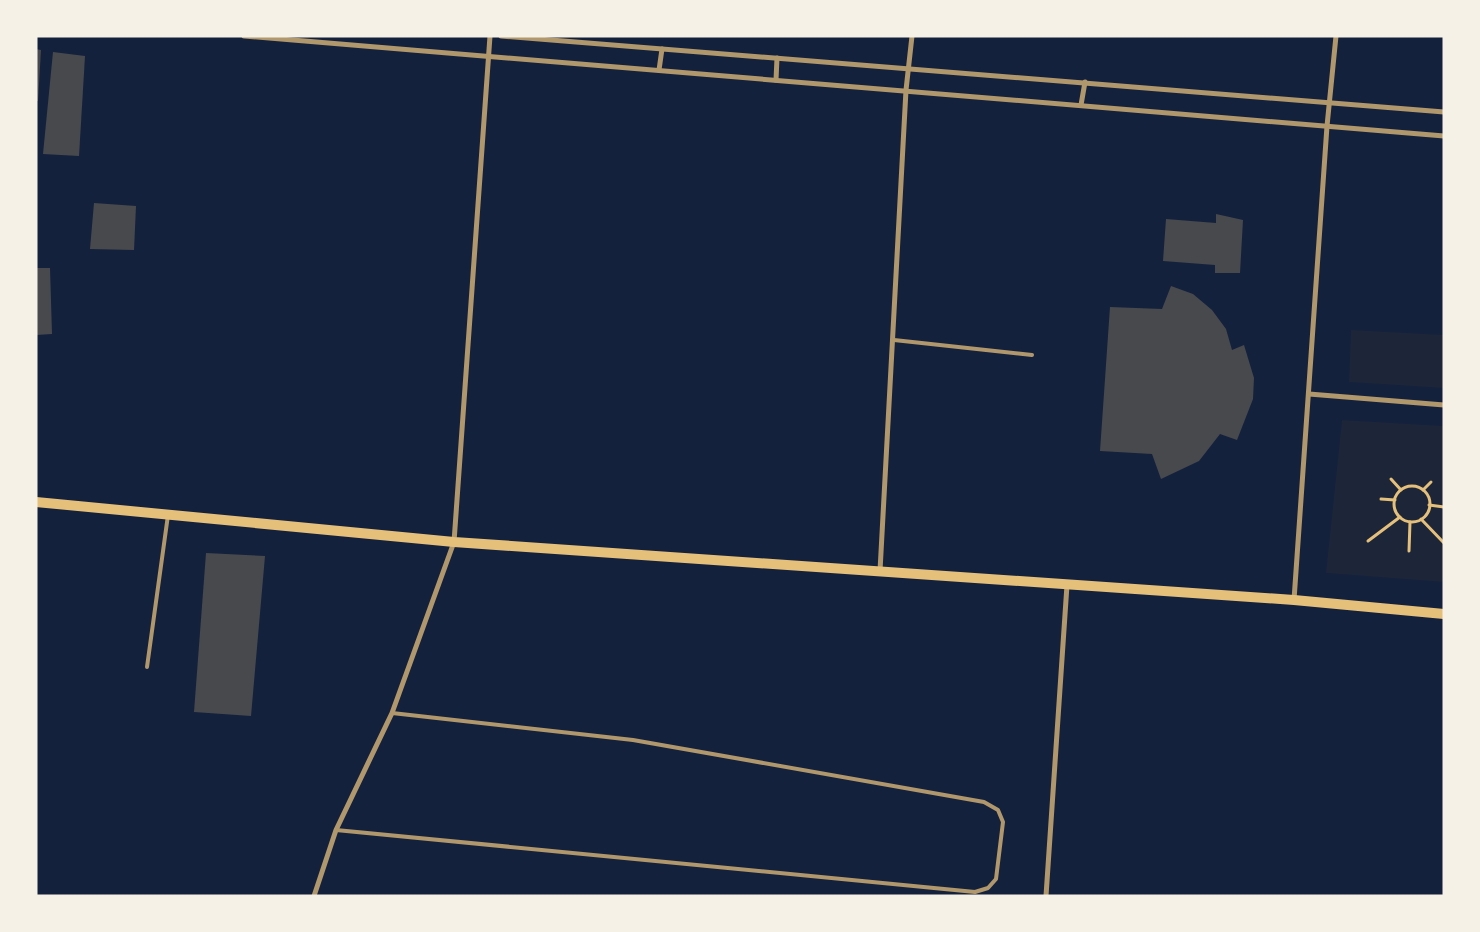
<svg xmlns="http://www.w3.org/2000/svg" width="1480" height="932" font-family="Rubik,sans-serif">
<style>
.green{fill:#1d2539}
.building{fill:#48494c}
.lines{fill:none;stroke-linecap:round;stroke-linejoin:round}
.path{stroke:#e5c07b;stroke-width:3}
.service{stroke:#b1986c;stroke-width:4}
.minor{stroke:#b1986c;stroke-width:5}
.secondary{stroke:#e5c07b;stroke-width:10}
</style>
<rect width="100%" height="100%" fill="#14213d"/>
<g class="green">
<polygon points="1351,330 1444,335 1444,388 1349,382"/>
<polygon points="1342,420 1444,426 1444,582 1326,573"/>
</g>
<g class="building">
<polygon points="36,49 41,50 38,101 36,101"/>
<polygon points="53,52 85,56 79,156 43,154"/>
<polygon points="94,203 136,206 134,250 90,249"/>
<polygon points="1216,214 1243,220 1240,273 1215,273 1215,265 1163,261 1166,219 1216,223"/>
<polygon points="36,268 50,268 52,334 36,335"/>
<polygon points="1171,286 1193,294 1212,310 1226,329 1232,350 1244,345 1254,378 1253,399 1237,440 1220,434 1199,461 1161,479 1152,454 1100,451 1110,307 1162,309"/>
<polygon points="206,553 265,556 251,716 194,712"/>
</g>
<g class="lines">
<g class="path">
<polyline points="1391,479 1401,490"/>
<circle cx="1412" cy="504" r="18"/>
<polyline points="1423,490 1431,482"/>
<polyline points="1381,499 1395,500"/>
<polyline points="1429,505 1444,507"/>
<polyline points="1421,519 1444,543"/>
<polyline points="1368,541 1400,517"/>
<polyline points="1409,551 1410,522"/>
</g>
<g class="service">
<polyline points="894,340 1032,355"/>
<polyline points="147,667 168,515"/>
<polyline points="336,830 975,892 988,888 996,879 1003,822 998,810 984,802 633,740 392,713"/>
</g>
<g class="minor">
<polyline points="244,36 1444,136"/>
<polyline points="501,36 1444,112"/>
<polyline points="659,70 662,49"/>
<polyline points="776,80 777,58"/>
<polyline points="1081,105 1085,82"/>
<polyline points="1309,394 1444,405"/>
<polyline points="880,571 906,90 912,36"/>
<polyline points="1294,600 1327,126 1336,36"/>
<polyline points="314,896 336,830 392,713 454,542 490,36"/>
<polyline points="1046,896 1067,585"/>
</g>
<polyline class="secondary" points="36,502 454,542 1294,600 1444,614"/>
</g>
<rect width="1480" height="932" fill="none" stroke="#f6f1e7" stroke-width="75"/>
</svg>
